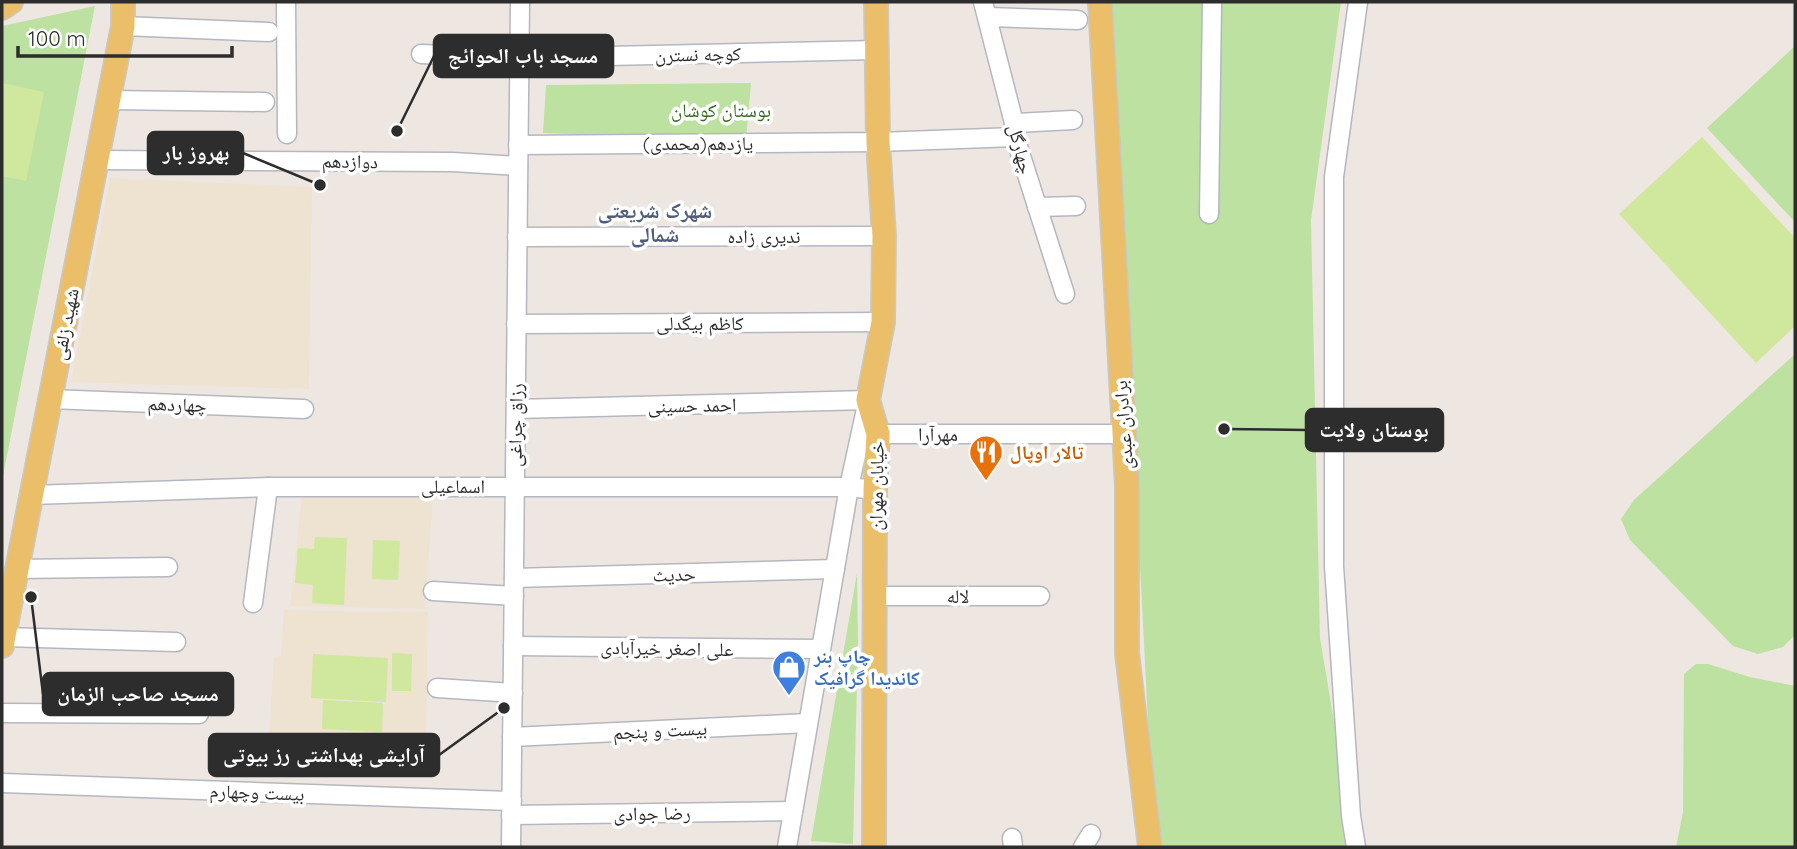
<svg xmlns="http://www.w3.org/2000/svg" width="1797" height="849" font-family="Quicksand,'Noto Naskh Arabic',sans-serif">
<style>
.education{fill:#eee2d1}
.green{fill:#bde1a0}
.pitch{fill:#d0e89d}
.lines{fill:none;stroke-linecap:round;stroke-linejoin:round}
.minor-casing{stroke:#b4b7c0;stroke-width:21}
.major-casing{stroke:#c8c8c8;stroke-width:26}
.minor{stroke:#fff;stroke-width:18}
.major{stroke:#ebbf69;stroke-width:23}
.labels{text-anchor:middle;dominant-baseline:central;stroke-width:7;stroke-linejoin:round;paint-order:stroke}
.street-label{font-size:19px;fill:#2d2d2d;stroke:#fff}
.park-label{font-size:19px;fill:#36691f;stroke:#fff}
.food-label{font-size:19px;font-weight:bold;fill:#c56008;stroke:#fff;text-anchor:start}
.shop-label{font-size:19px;font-weight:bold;fill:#366cbe;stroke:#fff;text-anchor:start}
.neighbourhood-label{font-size:21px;font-weight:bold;fill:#4f5c7c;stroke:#fff}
.leader{fill:none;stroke:#2d2d2d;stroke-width:2.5}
.callout-dot{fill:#2d2d2d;stroke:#fff;stroke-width:2.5}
.callout{fill:#2d2d2d;stroke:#2d2d2d;stroke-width:2.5}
.callout-label{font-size:21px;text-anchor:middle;font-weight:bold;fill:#fff}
</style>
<rect width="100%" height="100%" fill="#eee7e1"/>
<g class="education">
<polygon points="110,178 312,187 309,389 71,382"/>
<polygon points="302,495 433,497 425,609 290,606"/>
<polygon points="284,610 428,612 426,741 325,732 324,743 304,743 304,757 293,756 292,771 267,769 274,657 281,656"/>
</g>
<g class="green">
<polygon points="1111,2 1341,2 1311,220 1320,638 1355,847 1163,847 1149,741"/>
<polygon points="95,6 2,481 2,26"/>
<polygon points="1795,46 1795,220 1794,221 1707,128"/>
<polygon points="751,83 746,140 543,133 546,85"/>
<polygon points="1795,354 1795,635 1783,647 1758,654 1733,646 1630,540 1621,519 1634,500"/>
<polygon points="857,573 858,642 853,844 811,841"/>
<polygon points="1696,664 1708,664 1750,677 1795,686 1795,847 1676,847 1683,812 1684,674"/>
</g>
<g class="pitch">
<polygon points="2,83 44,92 26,181 2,176"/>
<polygon points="1702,137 1795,238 1795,326 1756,363 1619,214"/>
<polygon points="315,537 347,538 344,605 312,603 313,585 295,583 298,548 314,549"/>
<polygon points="373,540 400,541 398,580 372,579"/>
<polygon points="392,653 412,654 411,691 392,691"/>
<polygon points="313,654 388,658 386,702 311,698"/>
<polygon points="323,700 383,703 382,732 322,729"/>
</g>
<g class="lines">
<g class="minor-casing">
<g id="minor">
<polyline points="286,2 287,134"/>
<polyline points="983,2 1014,123 1015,137 1065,294"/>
<polyline points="989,17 1078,20"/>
<polyline points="123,26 269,32"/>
<polyline points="421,54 519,58 877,50"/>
<polyline points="109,100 265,102"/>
<polyline points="1014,123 1073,120"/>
<polyline points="518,145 878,142 1015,137"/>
<polyline points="97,160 453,162 518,166"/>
<polyline points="1037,207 1076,206"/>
<polyline points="1209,214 1212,2"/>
<polyline points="517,237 884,236"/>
<polyline points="516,324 883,322"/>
<polyline points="50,399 304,409"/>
<polyline points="516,409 868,400 849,487 787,847"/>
<polyline points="878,434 1124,434"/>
<polyline points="31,495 268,487 849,487 875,490"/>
<polyline points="17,569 168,567"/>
<polyline points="514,578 835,569"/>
<polyline points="433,591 514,596"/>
<polyline points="875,596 1040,596"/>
<polyline points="253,603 268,487"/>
<polyline points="4,637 176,642"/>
<polyline points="513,646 821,649"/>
<polyline points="437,688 513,693"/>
<polyline points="2,713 199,714"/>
<polyline points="512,737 808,723"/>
<polyline points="2,783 512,801"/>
<polyline points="511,815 793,811"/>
<polyline points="1012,838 1013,847"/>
<polyline points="511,847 520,2"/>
<polyline points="1083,847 1091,834"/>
<polyline points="1356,847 1351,816 1334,566 1334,177 1358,2"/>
</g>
</g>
<g class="major-casing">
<g id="major">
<polyline points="1100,2 1127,486 1127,653 1150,847"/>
<polyline points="2,8 11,2"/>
<polyline points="2,646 123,26 123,2"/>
<polyline points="874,847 875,490 878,434 868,400 883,322 884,236 878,142 876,2"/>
</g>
</g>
<use href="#minor" class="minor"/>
<use href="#major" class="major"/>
</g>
<defs>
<g id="restaurant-pin" transform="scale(1.75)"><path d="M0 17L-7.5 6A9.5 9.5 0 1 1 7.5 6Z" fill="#e8710a" stroke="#fff"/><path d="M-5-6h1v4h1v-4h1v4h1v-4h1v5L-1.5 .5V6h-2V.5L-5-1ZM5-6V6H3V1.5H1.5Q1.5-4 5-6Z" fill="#fff"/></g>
<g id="shop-pin" transform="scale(1.75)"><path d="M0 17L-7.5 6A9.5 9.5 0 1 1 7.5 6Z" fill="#3f7fe0" stroke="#fff"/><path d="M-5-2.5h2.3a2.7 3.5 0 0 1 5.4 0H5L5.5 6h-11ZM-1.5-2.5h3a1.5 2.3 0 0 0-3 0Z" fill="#fff"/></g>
</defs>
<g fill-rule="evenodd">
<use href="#restaurant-pin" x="986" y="452"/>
<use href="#shop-pin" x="789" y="667"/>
</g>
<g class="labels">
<g class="street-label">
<text transform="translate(698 54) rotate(-1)">کوچه نسترن</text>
<text x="698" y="143">یازدهم(محمدی)</text>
<text transform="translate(1021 149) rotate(76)">چهارگل</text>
<text transform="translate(350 161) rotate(1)">دوازدهم</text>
<text x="764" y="236">ندیری زاده</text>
<text x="700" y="323">کاظم بیگدلی</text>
<text transform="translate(65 324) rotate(-79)">شهید زلفی</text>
<text transform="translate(177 404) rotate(2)">چهاردهم</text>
<text transform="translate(692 405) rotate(-1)">احمد حسینی</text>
<text transform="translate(515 425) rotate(-89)">رزاق چراغی</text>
<text transform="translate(1123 425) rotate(-94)">برادران عبدی</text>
<text x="938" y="434">مهرآرا</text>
<text x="453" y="486">اسماعیلی</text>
<text transform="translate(876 486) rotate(-89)">خیابان مهران</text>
<text transform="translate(674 574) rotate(-2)">حدیث</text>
<text x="958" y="596">لاله</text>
<text transform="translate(667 648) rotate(1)">علی اصغر خیرآبادی</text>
<text transform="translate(660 730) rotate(-3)">بیست و پنجم</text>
<text transform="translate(257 792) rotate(2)">بیست وچهارم</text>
<text transform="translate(652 813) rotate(-1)">رضا جوادی</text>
</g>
<g class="park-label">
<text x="721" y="110">بوستان کوشان</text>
</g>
<g class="food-label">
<text x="1010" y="452">تالار اوپال</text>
</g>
<g class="shop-label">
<text x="814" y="656">چاپ بنر<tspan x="814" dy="22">کاندیدا گرافیک</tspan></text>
</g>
<g class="neighbourhood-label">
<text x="655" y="210">شهرک شریعتی<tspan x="655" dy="24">شمالی</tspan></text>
</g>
</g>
<path class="leader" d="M397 131L434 56M320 185L243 153M1224 429L1306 430M31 597L43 694M504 708L439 755"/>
<g class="callout-dot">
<circle cx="397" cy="131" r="7"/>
<circle cx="320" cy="185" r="7"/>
<circle cx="1224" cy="429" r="7"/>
<circle cx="31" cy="597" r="7"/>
<circle cx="504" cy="708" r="7"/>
</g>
<g class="callout">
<rect x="434" y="35" width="179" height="42" rx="7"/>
<rect x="148" y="132" width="95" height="42" rx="7"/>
<rect x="1306" y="409" width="137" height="42" rx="7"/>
<rect x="43" y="673" width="190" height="42" rx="7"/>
<rect x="209" y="734" width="230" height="42" rx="7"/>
</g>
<g class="callout-label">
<text x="523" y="63">مسجد باب الحوائج</text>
<text x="196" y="160">بهروز بار</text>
<text x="1374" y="437">بوستان ولایت</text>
<text x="138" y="701">مسجد صاحب الزمان</text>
<text x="324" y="762">آرایشی بهداشتی رز بیوتی</text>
</g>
<rect width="1797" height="849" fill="none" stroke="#2d2d2d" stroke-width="7"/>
<path d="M18 46v10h214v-10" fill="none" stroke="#2d2d2d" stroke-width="3.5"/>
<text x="28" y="46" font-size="21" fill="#2d2d2d" stroke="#ffffff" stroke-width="5" paint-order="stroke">100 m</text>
</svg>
